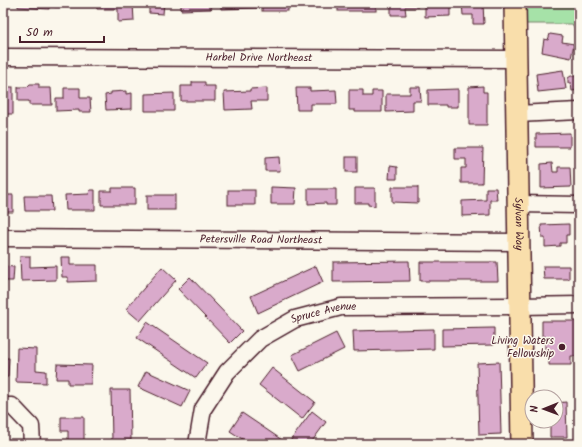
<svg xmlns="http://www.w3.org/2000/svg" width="582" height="447" font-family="Kalam,sans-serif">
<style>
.green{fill:#a6e2a8;stroke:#78806a}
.building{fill:#d9aacb;stroke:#4a1f2b}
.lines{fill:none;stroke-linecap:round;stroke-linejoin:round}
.minor-casing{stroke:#4a1f2b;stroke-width:19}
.major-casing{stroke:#4a1f2b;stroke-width:24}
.minor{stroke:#fbf7ec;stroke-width:16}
.major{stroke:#f9deab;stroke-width:21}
.poi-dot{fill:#4a1f2b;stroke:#fbf7ec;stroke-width:1.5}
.labels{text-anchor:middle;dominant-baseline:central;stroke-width:3;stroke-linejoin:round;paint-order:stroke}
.street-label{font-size:11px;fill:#4a1f2b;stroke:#fbf7ec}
.poi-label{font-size:11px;fill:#4a1f2b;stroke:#fbf7ec;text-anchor:end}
</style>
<rect width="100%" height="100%" fill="#fbf7ec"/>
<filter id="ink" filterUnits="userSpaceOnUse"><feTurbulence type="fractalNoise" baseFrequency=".025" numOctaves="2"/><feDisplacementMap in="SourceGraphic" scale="8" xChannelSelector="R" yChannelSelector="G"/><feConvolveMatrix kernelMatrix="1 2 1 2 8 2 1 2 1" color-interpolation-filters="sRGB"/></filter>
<g filter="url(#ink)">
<polygon class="green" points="515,3 579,3 579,35 572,24 516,24"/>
<g class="building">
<polygon points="18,3 49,3 49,9 18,7"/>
<rect x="55" y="3" width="39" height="4"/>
<polygon points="96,3 133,3 134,21 118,22 118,9 97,9"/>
<polygon points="149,3 164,3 163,14 149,13"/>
<polygon points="181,3 211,3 211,9 181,10"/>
<polygon points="221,3 257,3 257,8 221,9"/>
<rect x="262" y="3" width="26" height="8"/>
<rect x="338" y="3" width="38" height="8"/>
<polygon points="391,3 418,3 418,7 405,7 406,15 391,15"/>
<polygon points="425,3 450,3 450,16 425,17"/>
<polygon points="462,3 483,3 484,24 473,24 473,15 463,15"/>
<polygon points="550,34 563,36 562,42 574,44 571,58 542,52 544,39 548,40"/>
<polygon points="563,70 566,89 538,92 536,74"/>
<polygon points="571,76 579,76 579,90 572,91 571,83 568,83 568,78"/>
<polygon points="192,82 205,82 205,86 215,86 215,101 181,101 181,86 192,86"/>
<polygon points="30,84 39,84 39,88 51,88 52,105 29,105 29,101 18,101 18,87 27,87"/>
<polygon points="483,86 483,92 487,92 487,125 469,125 469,87"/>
<rect x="3" y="87" width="10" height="27"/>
<polygon points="410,87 420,87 421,101 413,101 413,111 386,112 386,94 410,94"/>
<polygon points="64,88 80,88 80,98 90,98 91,112 79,112 79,110 56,111 56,98 64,98"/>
<polygon points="267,88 267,101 251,101 252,109 225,110 224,92 250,91 250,89"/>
<polygon points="296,88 310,88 310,91 336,90 337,104 311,104 311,110 297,110"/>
<polygon points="458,89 458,107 446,107 446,105 428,105 428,90"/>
<polygon points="349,90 363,90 363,96 372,96 372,91 382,91 382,112 355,112 355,110 349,110"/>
<polygon points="126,91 126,94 132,93 132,109 106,110 105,95 111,94 111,92"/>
<polygon points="174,93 174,111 145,111 145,94"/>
<polygon points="570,133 570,147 536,147 536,134"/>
<rect x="575" y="133" width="4" height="15"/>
<polygon points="455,148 483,148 482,183 461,183 461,168 466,168 466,159 455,159"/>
<polygon points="279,157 280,171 265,171 265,158"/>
<rect x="346" y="157" width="11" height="15"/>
<polygon points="552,163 553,172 558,172 558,167 570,167 571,187 541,188 541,164"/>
<polygon points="390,166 397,167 397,179 389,179"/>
<polygon points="271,187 296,188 295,204 271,204"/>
<polygon points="392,187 418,187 418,203 392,202"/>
<polygon points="112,188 135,188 135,205 101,205 101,191 112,191"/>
<polygon points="355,188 375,188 375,206 368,205 368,203 355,203"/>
<polygon points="486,188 496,188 497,200 490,200 490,215 462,216 462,201 486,200"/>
<polygon points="308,189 336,189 336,205 326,205 326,203 308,204"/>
<polygon points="90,190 95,190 95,210 66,210 65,195 89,194"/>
<rect x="228" y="190" width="27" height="15"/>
<rect x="3" y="195" width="10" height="17"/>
<rect x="147" y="195" width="28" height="15"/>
<polygon points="24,196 51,196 52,211 25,211"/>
<polygon points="569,224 569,235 566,235 566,243 560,243 560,246 545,247 545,238 542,238 541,225"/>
<polygon points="20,256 30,256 30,267 56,266 56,280 21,281"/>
<polygon points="61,257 70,257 70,265 97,265 97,281 68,282 68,277 62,277"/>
<polygon points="409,261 410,281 333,282 333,262"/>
<polygon points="420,262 497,262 498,281 420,281"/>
<polygon points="3,266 14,267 13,281 3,281"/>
<polygon points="316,266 323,282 258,313 251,296"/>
<polygon points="543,266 569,266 569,279 544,279"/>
<polygon points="162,267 176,280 140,321 126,309"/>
<polygon points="190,277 242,331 230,343 178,289"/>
<polygon points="542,321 579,321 578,356 571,356 571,365 549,365 549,357 545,357 545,336 542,336"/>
<polygon points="147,322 207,363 196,378 137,338"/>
<polygon points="494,328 494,345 442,346 442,329"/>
<polygon points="434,329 434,349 354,351 353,331"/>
<polygon points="336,333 344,349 300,371 292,355"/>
<polygon points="17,348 36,349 36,370 46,371 46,383 16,382"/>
<polygon points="3,358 9,358 8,377 3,377"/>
<polygon points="499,362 501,434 479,435 477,363"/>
<polygon points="57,364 92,365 91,384 68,384 68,379 56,379"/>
<polygon points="272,368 315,402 302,419 259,385"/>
<polygon points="146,371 190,391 182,407 138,387"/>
<polygon points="111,390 130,390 131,440 112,441"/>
<polygon points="566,402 567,437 550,437 550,425 548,425 548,421 556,421 556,403"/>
<polygon points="312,411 326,422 310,444 288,444"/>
<polygon points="242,413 282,440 280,444 250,444 230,431"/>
<polygon points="61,417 84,417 84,444 68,444 68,431 61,431"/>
</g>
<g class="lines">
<g class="minor-casing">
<g id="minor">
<path id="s1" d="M3,57l513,2"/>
<polyline points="517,114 579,111"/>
<polyline points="518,204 579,205"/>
<path id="s2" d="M3,238l515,4"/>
<polyline points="3,406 12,406 31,426 32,444"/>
<path id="s3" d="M197,444l6,-35 24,-37 33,-33 35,-20 46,-12 179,-1 59,-1"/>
</g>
</g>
<g class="major-casing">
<g id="major">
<path id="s4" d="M515,3l7,441"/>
</g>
</g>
<use href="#minor" class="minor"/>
<use href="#major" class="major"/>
</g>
</g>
<circle class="poi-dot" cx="562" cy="347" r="4"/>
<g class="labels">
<g class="street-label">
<text stroke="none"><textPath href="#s1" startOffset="256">Harbel Drive Northeast</textPath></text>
<text stroke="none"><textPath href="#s4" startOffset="221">Sylvan Way</textPath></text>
<text stroke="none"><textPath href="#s2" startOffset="258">Petersville Road Northeast</textPath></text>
<text stroke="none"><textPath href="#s3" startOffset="196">Spruce Avenue</textPath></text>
</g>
<g class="poi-label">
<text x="554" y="341">Living Waters<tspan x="554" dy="13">Fellowship</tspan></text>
</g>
</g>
<rect width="582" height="447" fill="none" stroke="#fbf7ec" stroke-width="16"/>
<rect x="8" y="8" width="566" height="431" fill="none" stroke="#4a1f2b" stroke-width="1.5" filter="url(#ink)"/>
<g transform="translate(544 409) rotate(269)"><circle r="19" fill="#fbf7ec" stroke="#b4a19f"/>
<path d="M0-3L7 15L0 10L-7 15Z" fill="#4a1f2b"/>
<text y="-6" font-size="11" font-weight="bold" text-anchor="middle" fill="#4a1f2b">N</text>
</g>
<path d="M20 36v6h84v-6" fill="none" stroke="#4a1f2b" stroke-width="2"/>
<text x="26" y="36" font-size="12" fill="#4a1f2b" stroke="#fbf7ec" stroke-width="3" paint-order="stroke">50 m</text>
</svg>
